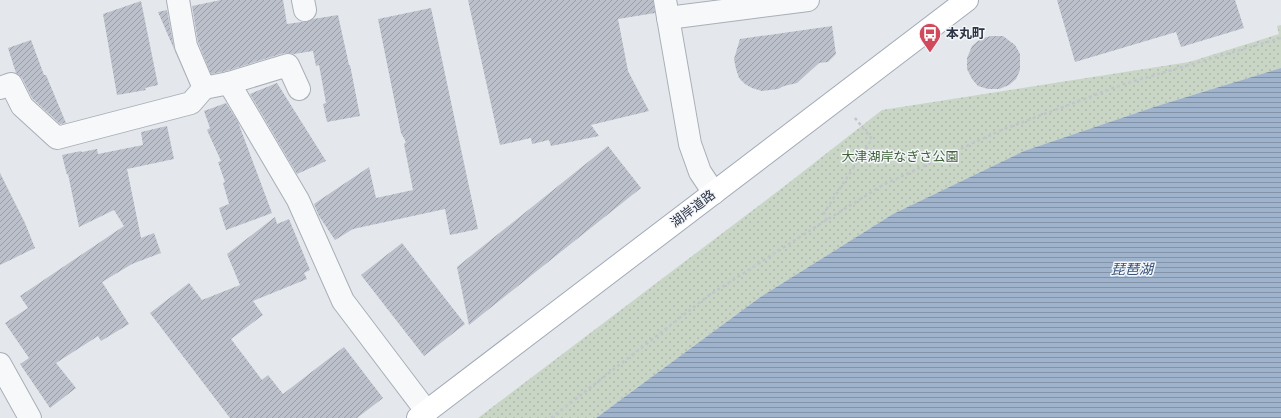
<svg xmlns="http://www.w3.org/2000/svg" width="1281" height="418" font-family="'Source Sans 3','Noto Sans JP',sans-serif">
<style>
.park{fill:url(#park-dots)}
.water{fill:url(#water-rules)}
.building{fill:url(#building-hatch)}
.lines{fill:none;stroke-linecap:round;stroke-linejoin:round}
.minor-casing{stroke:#a9aeb7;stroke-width:24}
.major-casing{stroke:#a3abb8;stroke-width:24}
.path{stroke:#c2c5cb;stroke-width:2.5;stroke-dasharray:3 3;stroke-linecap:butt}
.minor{stroke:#f7f8fa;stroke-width:22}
.major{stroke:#fff;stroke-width:22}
.labels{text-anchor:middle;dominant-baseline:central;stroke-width:3;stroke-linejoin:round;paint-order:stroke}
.poi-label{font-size:13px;font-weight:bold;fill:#2b3445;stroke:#f4f6f9;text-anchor:start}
.park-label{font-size:13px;fill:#3f6138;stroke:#f4f6f9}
.street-label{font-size:13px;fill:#2b3445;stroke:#f4f6f9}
.water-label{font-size:14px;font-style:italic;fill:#34527a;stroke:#f4f6f9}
</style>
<defs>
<pattern id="park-dots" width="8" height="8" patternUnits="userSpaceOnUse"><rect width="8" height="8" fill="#c9d6c5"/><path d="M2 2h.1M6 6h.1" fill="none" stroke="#adb8ab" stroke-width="1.8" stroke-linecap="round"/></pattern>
<pattern id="water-rules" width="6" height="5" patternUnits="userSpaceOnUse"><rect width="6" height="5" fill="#9fb4cc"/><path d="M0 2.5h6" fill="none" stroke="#8293a7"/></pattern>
<pattern id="building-hatch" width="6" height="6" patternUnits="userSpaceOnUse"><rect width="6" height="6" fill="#bbc0ca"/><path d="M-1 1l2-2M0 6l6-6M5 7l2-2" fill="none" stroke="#989da6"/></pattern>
</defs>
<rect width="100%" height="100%" fill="#e4e7ec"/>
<polygon class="park" points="1281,25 1281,68 1157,106 1024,151 893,214 759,298 596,418 478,418 786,185 882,110 1189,62 1279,34 1277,26"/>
<polygon class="water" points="1281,68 1281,418 596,418 759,298 893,214 1024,151 1157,106"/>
<g class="building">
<polygon points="221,0 283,0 287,24 301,22 307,22 313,19 338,15 349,65 350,65 360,116 327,122 323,104 326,103 319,65 316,66 313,51 294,54 290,53 284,53 226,71 211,74 198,42 192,6"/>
<polygon points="468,0 653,0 655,13 618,19 628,71 649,111 591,125 599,136 551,146 549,140 532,144 531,138 500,145"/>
<polygon points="1057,0 1235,0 1244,28 1181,47 1176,32 1075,62"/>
<polygon points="141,1 158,85 145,88 146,90 117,95 103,14"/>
<polygon points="431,8 478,229 450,235 445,209 353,229 335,240 319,216 314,204 369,167 376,198 413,190 404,144 406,142 401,133 378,19"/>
<polygon points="167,10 174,48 187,79 158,12"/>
<polygon points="832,26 836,54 828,62 819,63 797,83 784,86 778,89 762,91 752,88 745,84 739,78 736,69 734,59 740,39"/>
<polygon points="991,36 1003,36 1015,45 1020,54 1020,70 1016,79 1009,85 999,89 988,89 978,86 972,79 967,69 967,58 972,46 980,39"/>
<polygon points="31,40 44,75 46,75 66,123 60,124 32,98 22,78 16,73 8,48"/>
<polygon points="277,83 326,161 297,174 250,94"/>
<polygon points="226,103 238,122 272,213 226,230 219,208 229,204 223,183 225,182 218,162 221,161 207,130 210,128 204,111"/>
<polygon points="167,126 174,159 127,169 141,238 154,233 161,253 132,264 102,282 129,324 101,341 98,336 56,363 76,388 50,408 20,364 29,358 5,323 28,308 20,296 124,226 114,210 79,227 68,174 67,175 62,155 81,151 82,152 97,149 98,154 143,145 141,132"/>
<polygon points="608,146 641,188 469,325 457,267"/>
<polygon points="0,173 25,223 35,248 0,265"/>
<polygon points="275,217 277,224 289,219 310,270 304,273 307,279 253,301 263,315 231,339 262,380 268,375 283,394 344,347 383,398 357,418 230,418 150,313 189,283 202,300 240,285 227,254"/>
<polygon points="402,243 465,324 424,356 361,275"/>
</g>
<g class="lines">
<g class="minor-casing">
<g id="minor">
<polyline points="178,0 186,46 204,88 229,83 298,200 343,301 427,412"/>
<polyline points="303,0 305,10"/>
<polyline points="665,0 690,144 700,172 714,193"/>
<polyline points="668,18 808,0"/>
<polyline points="229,83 288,65 299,89"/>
<polyline points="0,88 11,84 22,106 57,138 191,103 204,88"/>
<polyline points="0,364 30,418"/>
</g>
</g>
<g class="major-casing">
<polyline id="major" points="418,418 967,0"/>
</g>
<g class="path">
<polyline points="827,220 824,213 872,139 855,118"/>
<polyline points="551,418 708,296 817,226 883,185 999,131 1124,84 1281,38"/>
</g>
<use href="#minor" class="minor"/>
<use href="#major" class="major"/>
</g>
<defs>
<g id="bus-pin" transform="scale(1.15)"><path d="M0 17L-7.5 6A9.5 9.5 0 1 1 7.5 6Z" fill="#d1495b" stroke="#f4f6f9"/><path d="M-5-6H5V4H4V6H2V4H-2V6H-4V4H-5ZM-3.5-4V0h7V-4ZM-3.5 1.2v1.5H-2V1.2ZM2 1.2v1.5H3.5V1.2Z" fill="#fff"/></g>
</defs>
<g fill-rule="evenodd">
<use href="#bus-pin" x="930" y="34"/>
</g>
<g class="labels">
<g class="poi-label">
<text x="946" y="34">本丸町</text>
</g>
<g class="park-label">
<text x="900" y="157">大津湖岸なぎさ公園</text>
</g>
<g class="street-label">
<text transform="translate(693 209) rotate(-37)">湖岸道路</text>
</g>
<g class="water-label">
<text x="1132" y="270">琵琶湖</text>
</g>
</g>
</svg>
